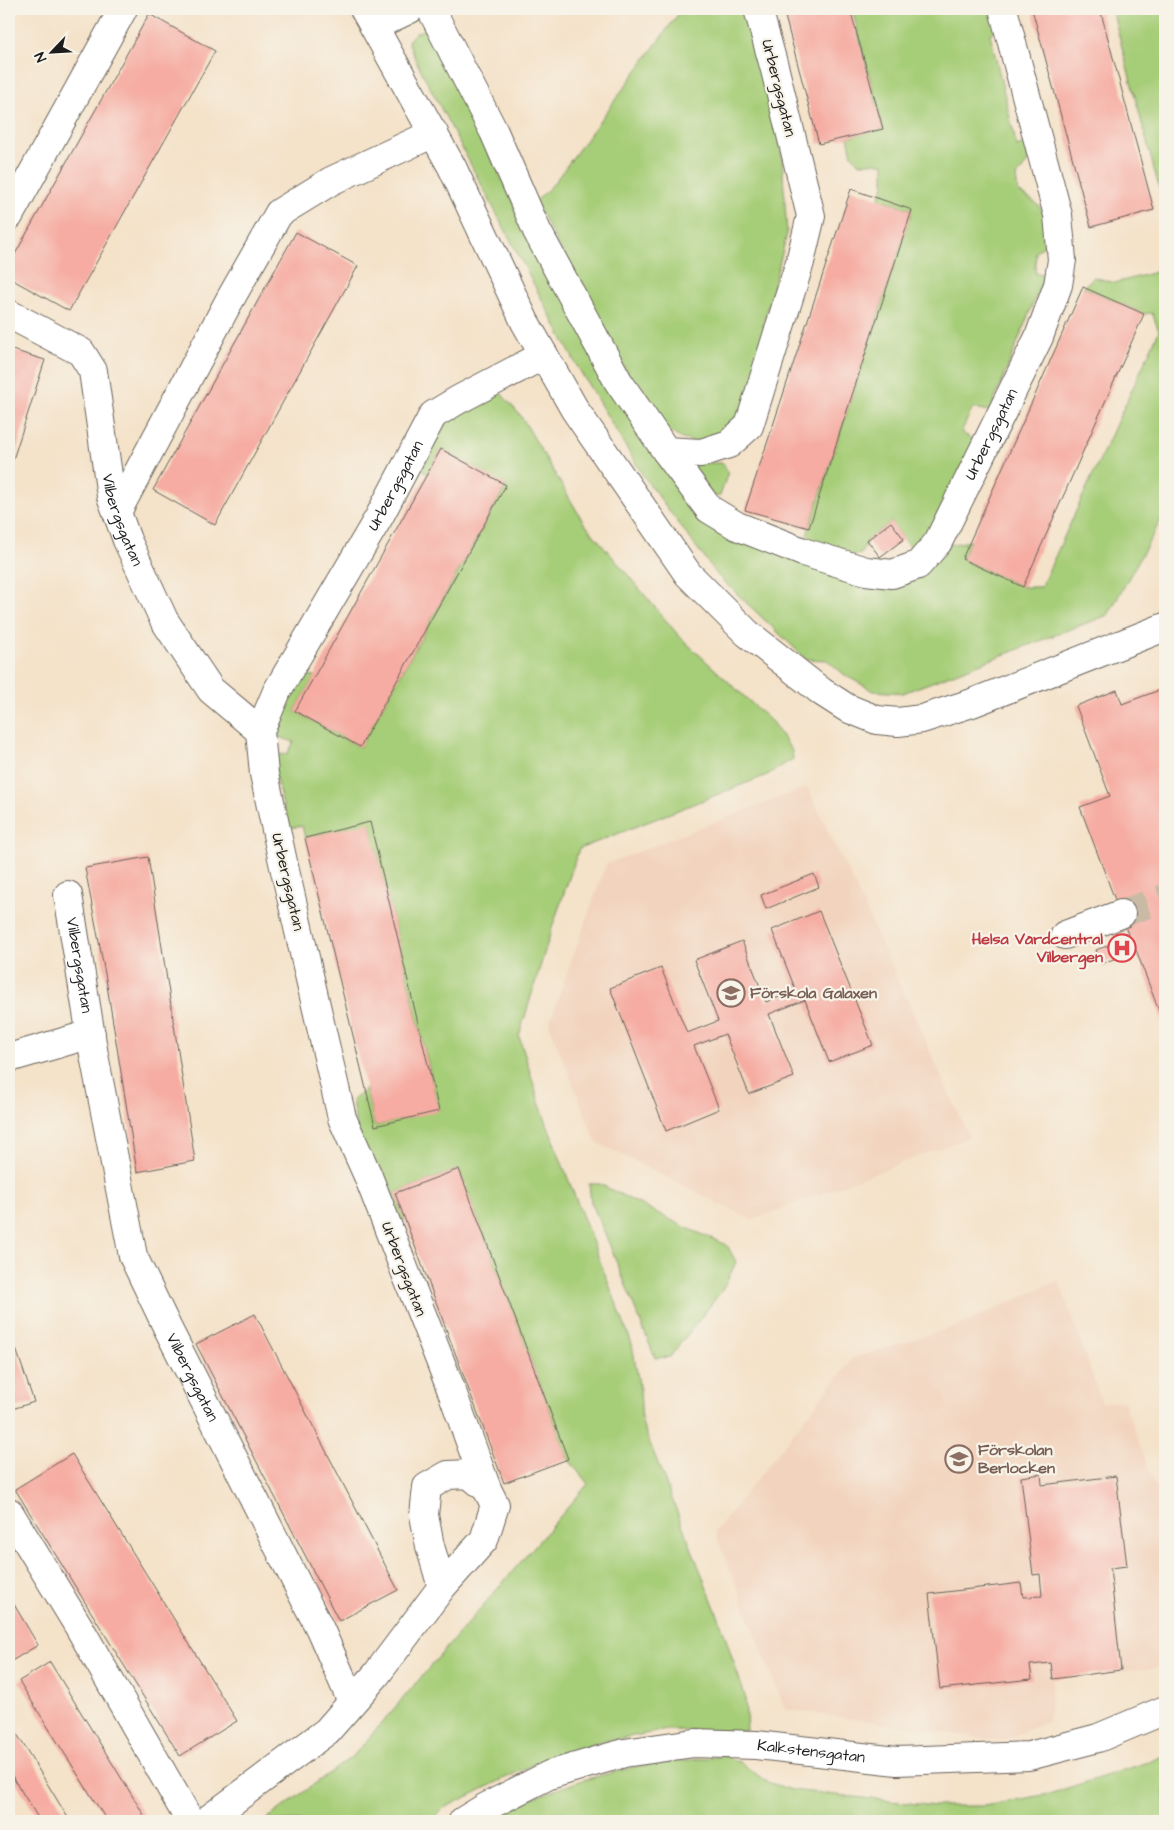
<svg xmlns="http://www.w3.org/2000/svg" width="1174" height="1830" font-family="'Architects Daughter',sans-serif">
<style>
.built{fill:#f2d4be}
.green{fill:#a6cd77;stroke:#61744a}
.building{fill:#f6aca2}
.lines{fill:none;stroke-linecap:round;stroke-linejoin:round}
.minor-tunnel{stroke:#c9baa6;stroke-width:28;stroke-dasharray:28 14;stroke-linecap:butt}
.minor-casing{stroke:#686159;stroke-width:30}
.minor{stroke:#fff;stroke-width:28}
.labels{text-anchor:middle;dominant-baseline:central;stroke-width:4.5;stroke-linejoin:round;paint-order:stroke}
.street-label{font-size:16px;fill:#1c1c1c;stroke:#f7f3e8}
.health-label{font-size:16px;font-weight:bold;fill:#be3a42;stroke:#f7f3e8;text-anchor:end}
.education-label{font-size:16px;font-weight:bold;fill:#785e54;stroke:#f7f3e8;text-anchor:start}
</style>
<rect width="100%" height="100%" fill="#f7f3e8"/>
<filter id="ink" filterUnits="userSpaceOnUse"><feTurbulence type="fractalNoise" baseFrequency=".02" numOctaves="2"/><feDisplacementMap in="SourceGraphic" scale="10" xChannelSelector="R" yChannelSelector="G"/><feConvolveMatrix kernelMatrix="1 2 1 2 8 2 1 2 1" color-interpolation-filters="sRGB"/></filter>
<filter id="wash" filterUnits="userSpaceOnUse"><feTurbulence type="fractalNoise" baseFrequency=".0096" numOctaves="4" result="noise"/><feDisplacementMap in="SourceGraphic" scale="20" xChannelSelector="R" yChannelSelector="G"/><feGaussianBlur stdDeviation="1.12" result="paint"/><feColorMatrix in="noise" values="0 0 0 0 0 0 0 0 0 0 0 0 0 0 0 0 0 1.4 0 .05"/><feComposite in="paint" operator="in"/></filter>
<g filter="url(#wash)">
<rect width="100%" height="100%" fill="#f4e2c9"/>
<g class="built">
<polygon points="807,787 856,888 969,1137 752,1220 596,1142 549,1024 606,864"/>
<polygon points="1059,1280 1102,1403 1124,1401 1165,1514 1165,1662 1157,1668 1053,1679 1048,1721 1002,1741 785,1709 715,1532 853,1358 960,1325"/>
</g>
<g class="green">
<polygon points="682,9 747,9 780,129 787,234 763,326 770,331 743,413 726,433 702,444 682,439 664,428 635,387 535,202 554,183"/>
<path d="M852,9h138l8,19 -8,6 27,113 11,-5v20l-12,15 2,15c29,16 28,20 30,52l-12,7 -1,22 9,1 -6,17 -48,120 -17,-3 -12,24 14,9 -45,94 -16,18 -23,-31 -24,18 -6,14 -12,2 -32,-11 -10,-10 105,-325 -33,-12 5,-13v-22h-26l-6,-8 -4,-18 35,-8z"/>
<polygon points="1112,9 1165,9 1165,213 1165,211"/>
<polygon points="426,29 520,215 699,509 862,579 947,545 970,541 962,559 1023,587 1041,587 1159,331 1152,313 1144,314 1083,287 1094,277 1115,283 1156,272 1165,268 1165,513 1108,615 903,693 874,691 846,676 827,660 806,659 718,576 644,477 577,366 416,61 408,41 415,33"/>
<polygon points="499,391 521,416 584,523 680,637 772,722 792,751 793,759 767,775 579,849 552,928 519,1036 540,1105 555,1145 632,1344 640,1390 642,1423 719,1618 745,1696 747,1731 667,1730 601,1742 540,1761 444,1808 430,1821 264,1821 354,1755 588,1484 568,1459 459,1169 395,1193 405,1220 395,1220 356,1126 352,1100 366,1089 375,1126 439,1110 370,823 305,838 302,826 289,828 270,756 287,754 294,742 276,736 278,722 298,674 315,676 295,711 360,747 506,486 441,449 427,474 420,467 451,410"/>
<polygon points="698,463 723,463 728,472 720,496 711,497 691,469"/>
<polygon points="589,1184 600,1184 685,1227 727,1245 736,1262 723,1289 670,1357 655,1358 604,1231 591,1202"/>
<polygon points="1165,1755 1165,1821 491,1821 532,1798 583,1780 638,1766 725,1756 741,1763 767,1782 792,1790 935,1806 984,1806 1049,1794 1151,1761"/>
</g>
<g id="blocks">
<g class="building">
<polygon points="783,9 850,9 883,129 819,144"/>
<polygon points="1032,9 1100,9 1154,210 1091,227"/>
<polygon points="149,14 215,51 69,311 9,278 9,265"/>
<polygon points="851,189 912,210 809,528 745,510"/>
<polygon points="296,232 358,266 215,525 153,490"/>
<polygon points="1083,287 1144,314 1023,587 962,559"/>
<polygon points="9,349 45,360 9,472"/>
<polygon points="441,449 506,485 360,747 295,711"/>
<polygon points="891,522 904,539 880,557 867,540"/>
<polygon points="1165,688 1165,1027 1136,950 1101,964 1096,950 1129,937 1080,807 1110,796 1076,706 1117,690 1122,704"/>
<polygon points="370,822 439,1111 375,1126 305,838"/>
<polygon points="148,857 195,1161 137,1172 106,979 85,868"/>
<polygon points="814,874 819,887 766,909 761,895"/>
<polygon points="819,911 873,1045 829,1062 805,1000 769,1014 794,1077 749,1094 725,1034 694,1046 719,1109 666,1131 610,988 661,968 687,1033 718,1021 694,960 742,941 766,1002 796,991 772,930"/>
<polygon points="459,1169 568,1459 504,1483 395,1193"/>
<polygon points="255,1314 398,1590 339,1621 196,1344"/>
<polygon points="9,1328 34,1402 9,1410"/>
<polygon points="72,1454 237,1721 180,1756 15,1489"/>
<polygon points="1041,1474 1042,1485 1116,1476 1127,1566 1110,1568 1121,1670 1053,1679 1051,1663 1030,1665 1032,1679 940,1689 929,1594 1021,1583 1023,1597 1042,1596 1040,1574 1033,1575 1021,1477"/>
<polygon points="9,1596 38,1645 10,1662 9,1660"/>
<polygon points="50,1662 144,1815 133,1821 107,1821 19,1681"/>
<polygon points="9,1721 70,1821 40,1821 9,1771"/>
</g>
</g>
</g>
<g filter="url(#ink)">
<use href="#blocks" fill-opacity="0" stroke="#686159" stroke-width="1"/>
<g class="lines">
<polyline class="minor-tunnel" points="1121,914 1165,898"/>
<g class="minor-casing">
<g id="minor">
<polyline points="364,9 452,167 525,322 575,410 688,574 747,633 822,692 847,708 877,720 898,722 922,719 972,703 1165,627"/>
<polyline points="431,9 494,132 537,231 618,381 666,451 701,453 729,444 749,426 800,262 811,216 775,70 758,9"/>
<polyline points="375,26 410,9"/>
<polyline points="9,216 123,9"/>
<path id="s1" d="M9,314l72,38 12,19 18,125 16,44 37,80 47,70 49,41"/>
<path id="s2" d="M666,451l43,58 28,17 66,26 63,19 26,3 26,-9 20,-23 101,-205 19,-52 4,-25 -4,-45 -55,-206"/>
<polyline points="117,512 228,303 279,213 331,181 434,133"/>
<path id="s3" d="M68,895l26,160 39,201 34,71 153,302 32,73"/>
<polyline points="1065,935 1121,914"/>
<polyline points="9,1058 91,1034"/>
<path id="s4" d="M487,1489l-36,-100 -83,-213 -26,-58 -59,-256 -19,-88 -4,-43 17,-40 102,-174 54,-102 25,-15 86,-45"/>
<polyline points="9,1512 79,1627 190,1821"/>
<polyline points="206,1821 327,1731 376,1675 442,1587 484,1540 495,1505 487,1489 469,1474 448,1475 427,1487 424,1515 430,1546 442,1587"/>
<path id="s5" d="M463,1821l23,-14 63,-32 75,-22 70,-10 62,2 141,16 132,-5 69,-18 67,-28"/>
</g>
</g>
<use href="#minor" class="minor"/>
</g>
</g>
<defs>
<g id="hospital-ring" transform="scale(1.4375)"><circle r="9.5" fill="#f7f3e8" stroke="#e0444e" stroke-width="1.5"/><path d="M-5-5h3v3.5h4V-5h3V5h-3V1.5h-4V5h-3Z" fill="#e0444e"/></g>
<g id="school-ring" transform="scale(1.4375)"><circle r="9.5" fill="#f7f3e8" stroke="#8d6e63" stroke-width="1.5"/><path d="M0-5L7-2L0 1L-7-2ZM-4 1L0 2.5L4 1V4Q0 6-4 4Z" fill="#8d6e63"/></g>
</defs>
<g fill-rule="evenodd">
<use href="#hospital-ring" x="1122" y="948"/>
<use href="#school-ring" x="731" y="993"/>
<use href="#school-ring" x="959" y="1459"/>
</g>
<g class="labels">
<g class="street-label">
<text transform="translate(779 88) rotate(76)">Urbergsgatan</text>
<text stroke="none"><textPath href="#s2" startOffset="446">Urbergsgatan</textPath></text>
<text stroke="none"><textPath href="#s4" startOffset="1075">Urbergsgatan</textPath></text>
<text stroke="none"><textPath href="#s1" startOffset="256">Vilbergsgatan</textPath></text>
<text transform="translate(288 882) rotate(77)">Urbergsgatan</text>
<text stroke="none"><textPath href="#s3" startOffset="71">Vilbergsgatan</textPath></text>
<text transform="translate(404 1269) rotate(69)">Urbergsgatan</text>
<text stroke="none"><textPath href="#s3" startOffset="502">Vilbergsgatan</textPath></text>
<text stroke="none"><textPath href="#s5" startOffset="364">Kalkstensgatan</textPath></text>
</g>
<g class="health-label">
<text x="1103" y="939">Helsa Vårdcentral<tspan x="1103" dy="18">Vilbergen</tspan></text>
</g>
<g class="education-label">
<text x="750" y="993">Förskola Galaxen</text>
<text x="978" y="1450">Förskolan<tspan x="978" dy="18">Berlocken</tspan></text>
</g>
</g>
<rect width="1174" height="1830" fill="none" stroke="#f7f3e8" stroke-width="30"/>
<g transform="translate(52 52) rotate(245)" stroke="#f7f3e8" stroke-width="4" paint-order="stroke">
<path d="M0-4L9 19L0 12L-9 19Z" fill="#1c1c1c"/>
<text y="-8" font-size="14" font-weight="bold" text-anchor="middle" fill="#1c1c1c">N</text>
</g>
</svg>
